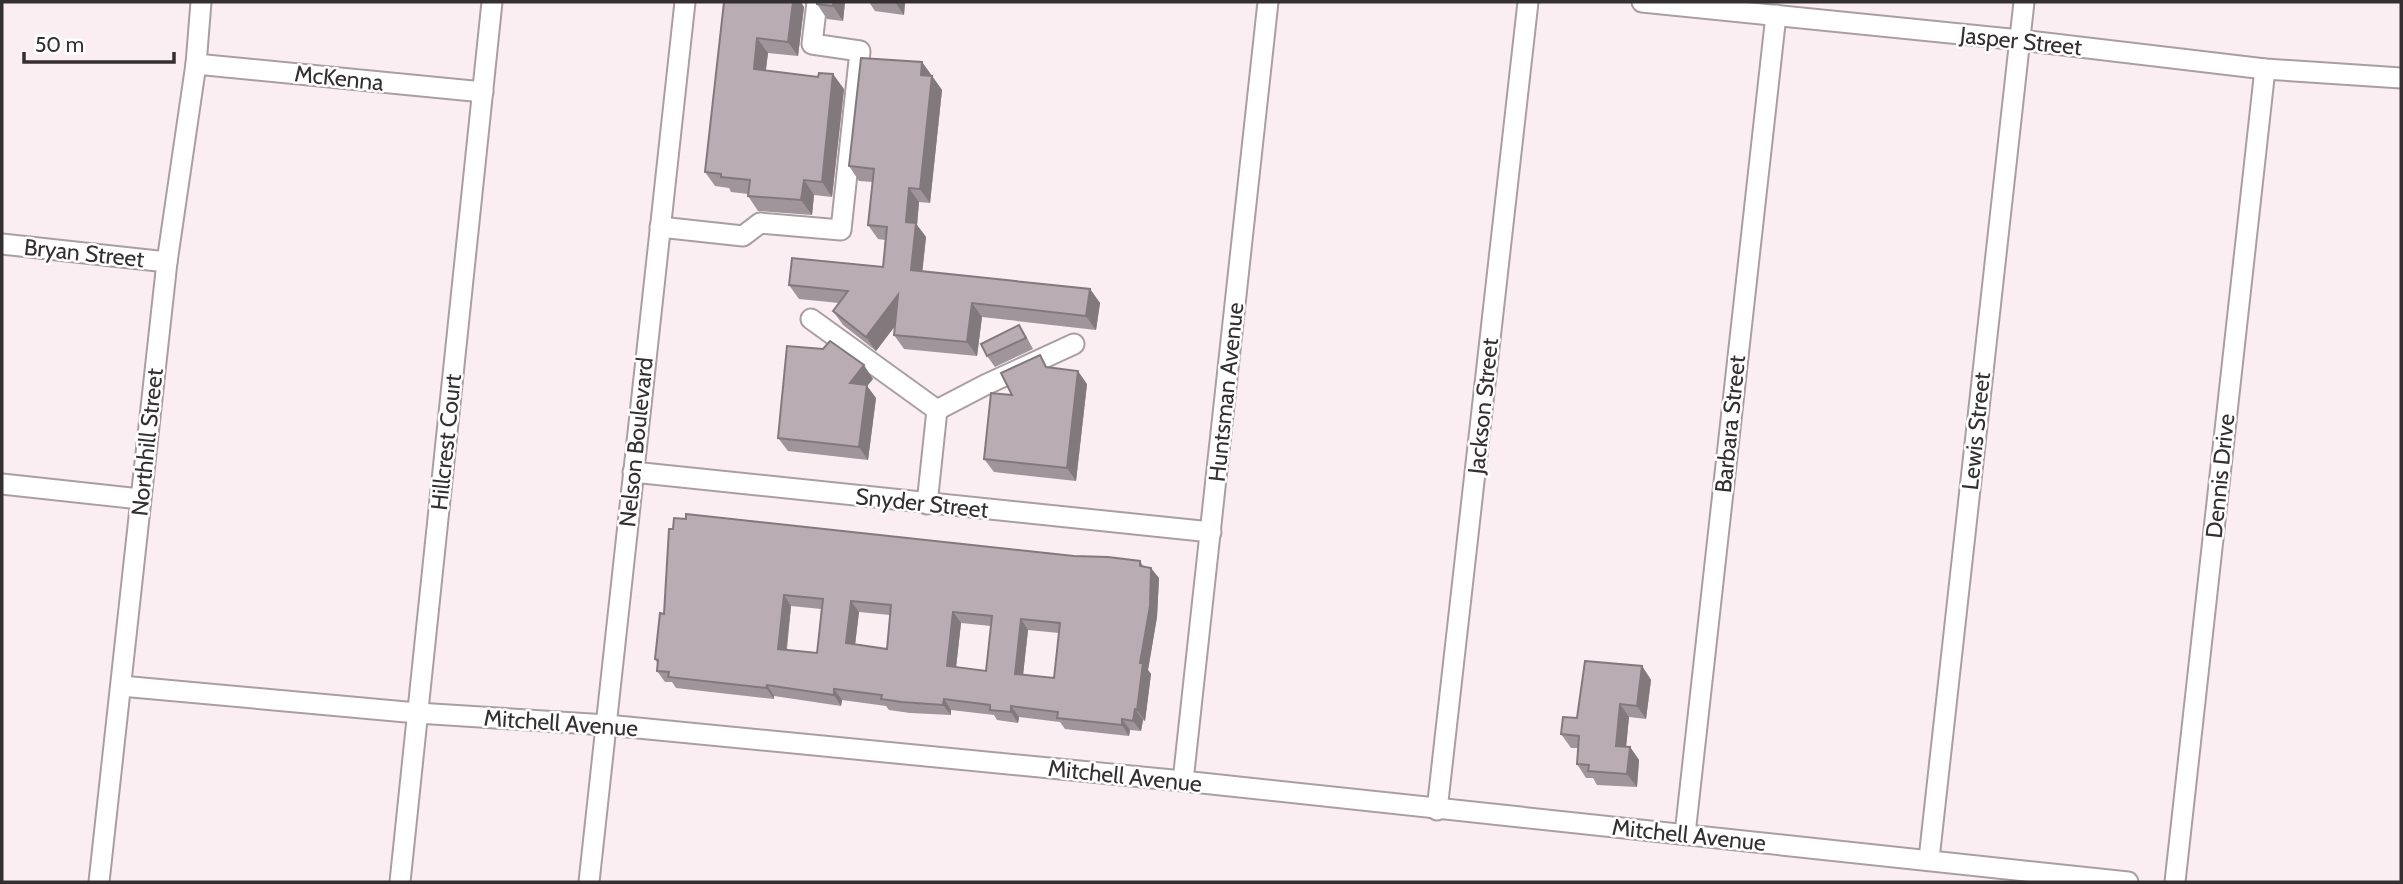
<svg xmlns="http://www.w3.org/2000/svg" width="2403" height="884" font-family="Cabin,sans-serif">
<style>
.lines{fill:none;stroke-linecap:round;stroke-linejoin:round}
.minor-casing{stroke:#aa9ea3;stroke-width:23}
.minor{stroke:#fff;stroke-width:19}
.wall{fill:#9f959a;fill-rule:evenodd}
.shaded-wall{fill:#82797d}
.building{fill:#b9adb3;stroke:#82797d;stroke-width:2;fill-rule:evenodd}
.labels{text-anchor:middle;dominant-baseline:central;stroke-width:5;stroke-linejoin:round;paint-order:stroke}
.street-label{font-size:23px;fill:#342f31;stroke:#fff}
</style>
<rect width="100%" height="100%" fill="#fbeef3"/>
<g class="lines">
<g class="minor-casing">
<g id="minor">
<polyline points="1642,2 2020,40 2265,69 2401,78"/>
<polyline points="196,64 483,92"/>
<polyline points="660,227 743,236 760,223 841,230 860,51 812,44 817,2"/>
<polyline points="2,244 167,262"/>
<polyline points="811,319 937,410"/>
<polyline points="937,410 985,385 1074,344"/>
<polyline points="633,472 1211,532"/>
<polyline points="2,484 140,499"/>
<polyline points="927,504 937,410"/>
<polyline points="121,686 417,713 607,725 1183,781 2128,882"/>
<polyline points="1183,781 1268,2"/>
<polyline points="1437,810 1528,2"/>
<polyline points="1685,834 1776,15"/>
<polyline points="1929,859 2024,2"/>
<polyline points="99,882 167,262 196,64 201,2"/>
<polyline points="400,882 492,2"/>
<polyline points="589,882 685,2"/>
<polyline points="2175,882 2265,69"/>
</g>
</g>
<use href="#minor" class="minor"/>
</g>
<g class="wall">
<polygon points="724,2 804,7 798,56 768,53 766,70 844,89 832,197 814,195 812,215 758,211 748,196 748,194 731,192 729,188 715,186 705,172"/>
<polygon points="817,2 845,2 843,21 827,19 817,4"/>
<polygon points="869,2 905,2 904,15 875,11"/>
<polygon points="922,62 942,90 930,203 919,202 917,225 926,237 922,272 1090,289 1100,303 1096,330 982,317 977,356 904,349 894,335 895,326 876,351 843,325 833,311 839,303 799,299 789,285 883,267 885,240 878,239 868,225 873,182 859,181 849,166"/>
<polygon points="1026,336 1033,349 995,367 987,356"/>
<polygon points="1048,367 1087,384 1076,481 994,472 984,459 1012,395"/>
<polygon points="873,379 867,386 876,398 868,460 788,451 778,438"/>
<path d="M669,529l471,32 4,6 15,11 -2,39 -9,53 3,4 -6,47 -2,-1 -2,11 -11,-1 -1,6 -64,-7 -5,-7 -41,-5 -1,6 -21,-3 -3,-5 -43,-5v5l-41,-2 -21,-3 -3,-4 -44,-6 -1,6 -67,-10v3l-98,-11 -4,-6h-7l-8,-11 1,-7 -3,-5 9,-45zM791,606l30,3 -4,44 -30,-3zM859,612l31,3 -3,34 -32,-5zM961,623l30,3 -5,45 -30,-4zM1028,630l31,3 -5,45 -31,-3z"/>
<polygon points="1642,666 1651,680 1646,719 1629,717 1626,746 1630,747 1639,760 1637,787 1597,785 1593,778 1586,778 1577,764 1578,748 1571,748 1561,734 1577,718"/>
</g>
<g class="shaded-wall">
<polygon points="793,2 801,2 804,7 798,56 788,42"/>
<polygon points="833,2 845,2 843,21 833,6"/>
<polygon points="895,2 905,2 904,15"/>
<polygon points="757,38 768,53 764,83 754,69"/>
<polygon points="922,62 942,90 930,203 920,189 921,75"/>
<polygon points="833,74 844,89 832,197 822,182"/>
<polygon points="804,180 814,195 812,215 801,200"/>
<polygon points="909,188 919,202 917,225 926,237 921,285 911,270 906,222"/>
<polygon points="1090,289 1100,303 1096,330 1086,316"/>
<polygon points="898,295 908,309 876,351 866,337"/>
<polygon points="972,303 982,317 977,356 967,342"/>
<polygon points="864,365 873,379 867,386 876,398 868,460 859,447 850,383"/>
<polygon points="1078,371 1087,384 1076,481 1067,468"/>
<polygon points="1151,568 1159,578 1157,617 1148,670 1151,674 1145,721 1137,710 1140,663"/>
<polygon points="784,595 791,606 785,660 778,649"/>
<polygon points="851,601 859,612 854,654 846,643"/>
<polygon points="953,612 961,623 955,677 947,666"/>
<polygon points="1021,619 1028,630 1022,684 1015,674"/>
<polygon points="1642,666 1651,680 1646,719 1637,706"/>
<polygon points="767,685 774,696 774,699 766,688"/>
<polygon points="834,689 842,700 841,706 834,695"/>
<polygon points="944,699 951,710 951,715 943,705"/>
<polygon points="1620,704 1629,717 1625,759 1616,746"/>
<polygon points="1011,706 1019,717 1018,723 1011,712"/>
<polygon points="1135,709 1143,720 1141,731 1133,721"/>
<polygon points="1122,719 1130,730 1129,736 1122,725"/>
<polygon points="1630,747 1639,760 1637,787 1627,774"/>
</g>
<g class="building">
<polygon points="724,2 793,2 788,42 757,38 754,69 818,77 819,73 833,74 822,182 804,180 801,200 748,196 750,180 721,177 721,174 705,172"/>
<polygon points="817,2 833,2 833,6 817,4"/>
<polygon points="861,58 922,62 921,75 932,76 920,189 909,188 906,222 916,223 911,270 1090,289 1086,316 972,303 967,342 894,335 898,295 866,337 833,311 848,291 789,285 792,258 883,267 887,227 868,225 874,169 849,166"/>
<polygon points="1019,325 1026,338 987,356 981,344"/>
<polygon points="830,341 864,365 850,383 867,385 859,447 778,438 787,346 823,349"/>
<polygon points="1040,355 1046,367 1078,371 1067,468 984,459 991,393 1012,395 1001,373"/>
<path d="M686,514l388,42 34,1 32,4v5l11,2 -1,38 -10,57h3l-6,47 -2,-1 -2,12 -11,-2v6l-65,-7 1,-6 -47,-6v6l-21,-2v-5l-46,-6 -1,6 -41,-3 -21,-3 1,-4 -48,-6v6l-67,-10 -1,3 -98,-11 1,-5 -12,-1 1,-11 -3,-1 5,-46 4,1 5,-85h4l1,-11 12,1zM784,595l39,4 -6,54 -39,-4zM851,601l40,4 -4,44 -41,-6zM953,612l39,4 -6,55 -39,-5zM1021,619l39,4 -6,55 -39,-4z"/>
<polygon points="1585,661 1642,666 1637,706 1620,704 1616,746 1630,747 1627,774 1588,771 1589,765 1577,764 1579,736 1561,734 1563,717 1577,718"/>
</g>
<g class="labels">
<g class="street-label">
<text transform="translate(2021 41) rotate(6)">Jasper Street</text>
<text transform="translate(339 78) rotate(6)">McKenna</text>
<text transform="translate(84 253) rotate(6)">Bryan Street</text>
<text transform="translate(1226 392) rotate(-84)">Huntsman Avenue</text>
<text transform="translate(1483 406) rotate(-84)">Jackson Street</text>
<text transform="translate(1730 424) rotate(-84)">Barbara Street</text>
<text transform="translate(1976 431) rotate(-84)">Lewis Street</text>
<text transform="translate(147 442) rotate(-84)">Northhill Street</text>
<text transform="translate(446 442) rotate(-84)">Hillcrest Court</text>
<text transform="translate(636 442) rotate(-84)">Nelson Boulevard</text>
<text transform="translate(2220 476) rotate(-84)">Dennis Drive</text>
<text transform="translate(922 503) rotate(6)">Snyder Street</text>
<text transform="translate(561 723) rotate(4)">Mitchell Avenue</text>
<text transform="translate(1125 776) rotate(6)">Mitchell Avenue</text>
<text transform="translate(1689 835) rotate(6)">Mitchell Avenue</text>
</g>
</g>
<rect width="2403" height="884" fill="none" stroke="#342f31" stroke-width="7"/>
<path d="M24 52v10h150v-10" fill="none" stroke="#342f31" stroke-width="3.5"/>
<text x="35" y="52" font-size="21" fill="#342f31" stroke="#ffffff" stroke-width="5" paint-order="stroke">50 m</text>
</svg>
